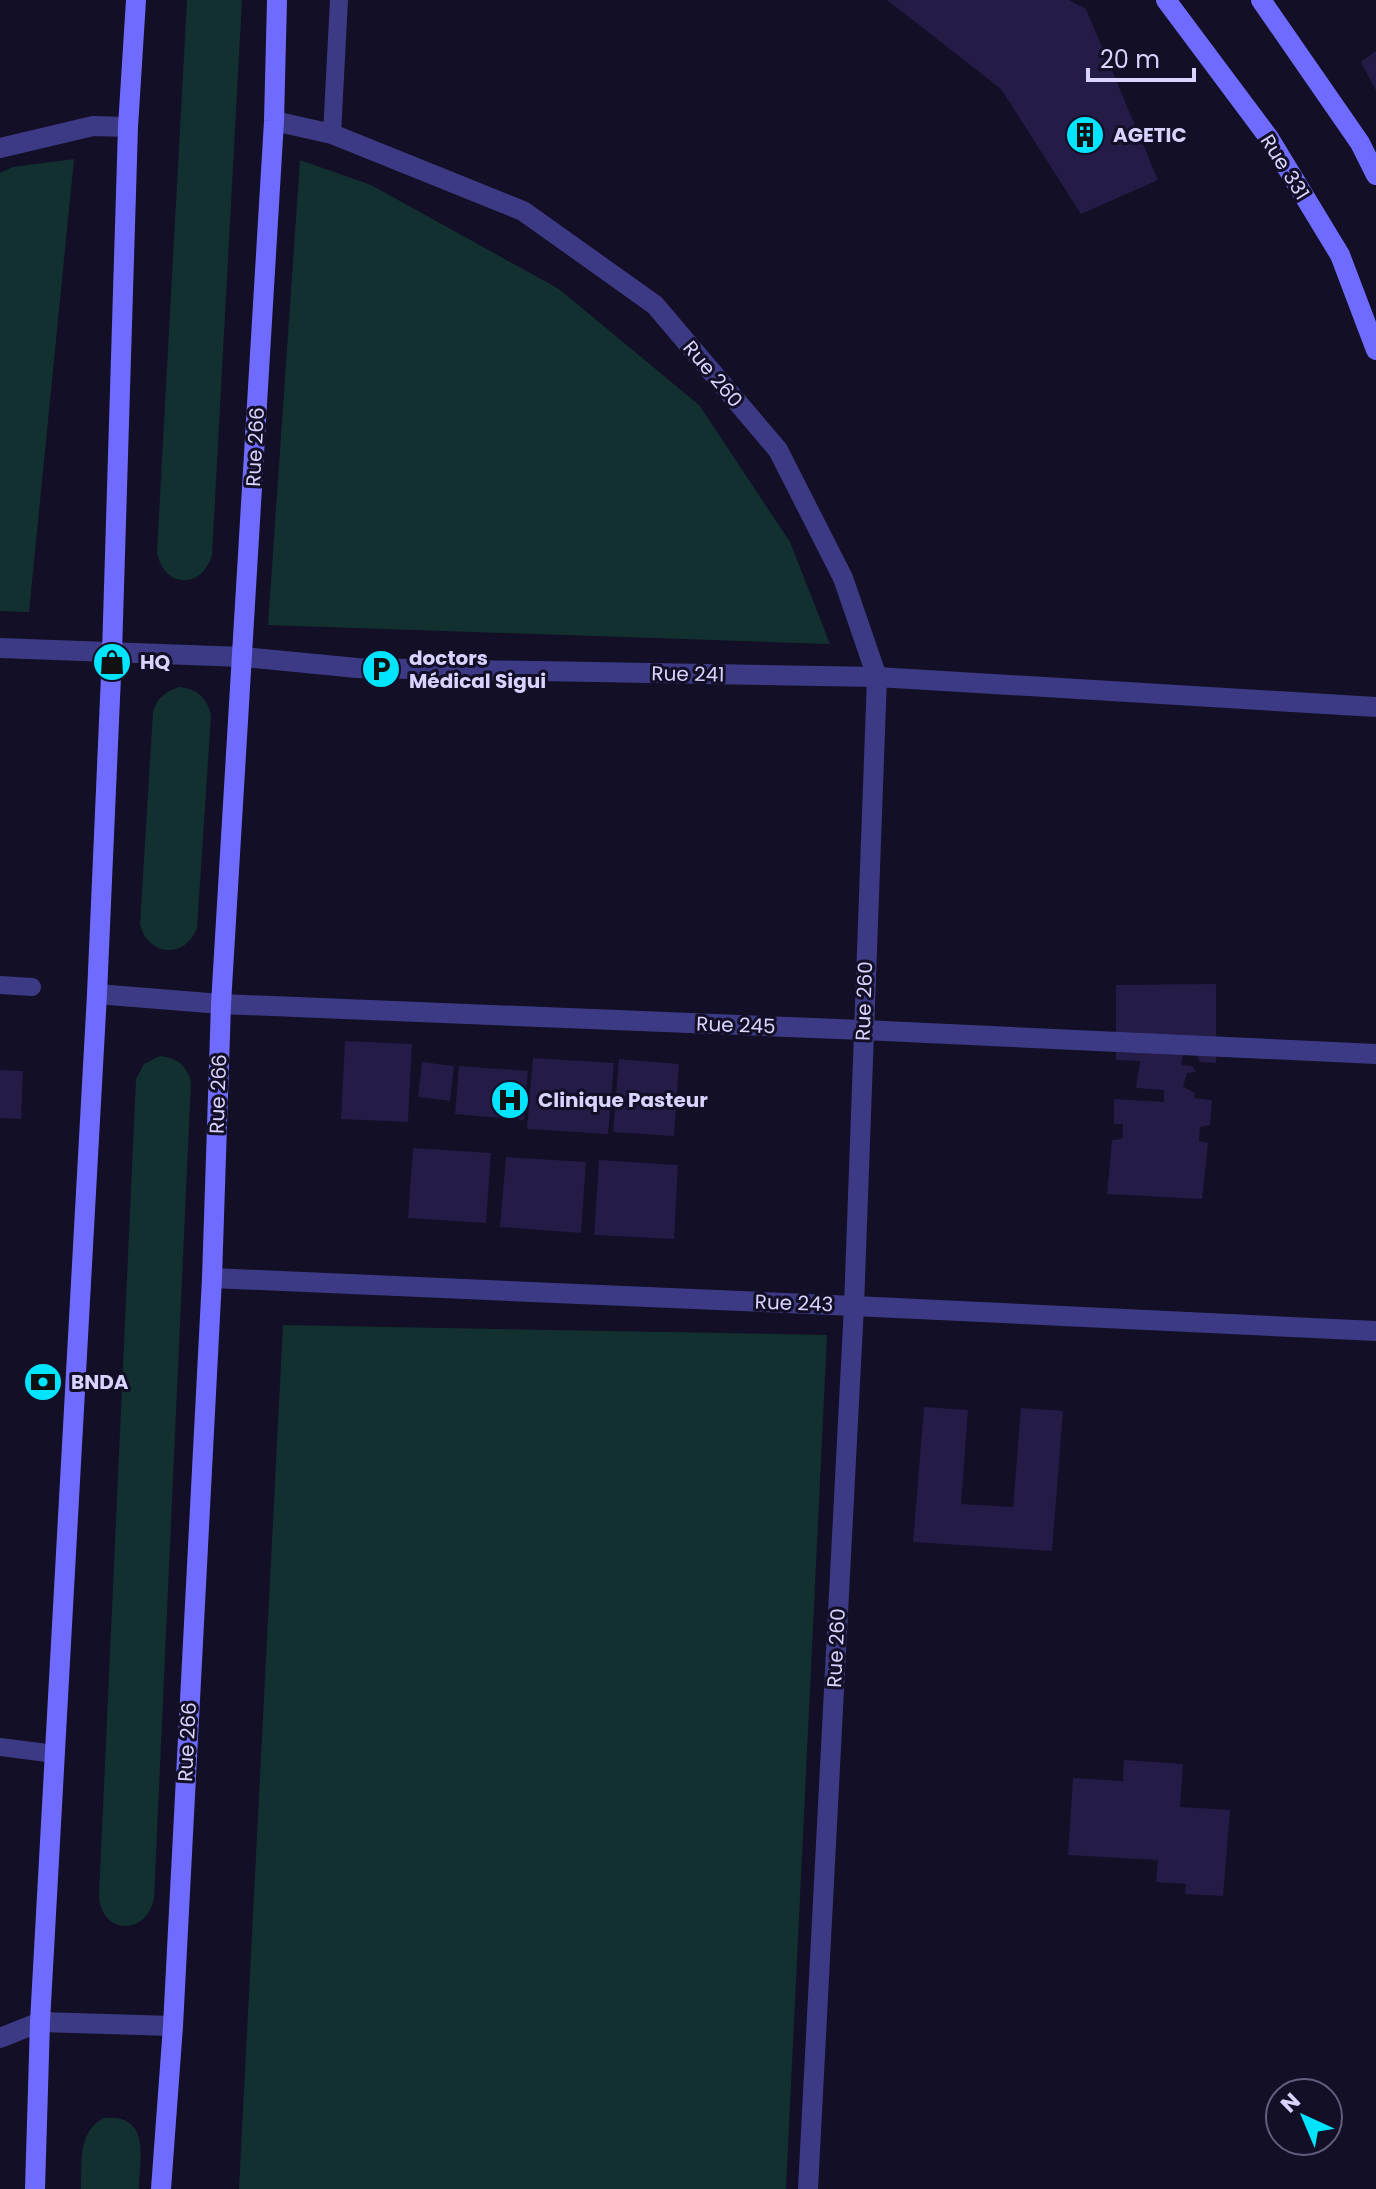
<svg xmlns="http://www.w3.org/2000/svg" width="1376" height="2189" font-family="Poppins,sans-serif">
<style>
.green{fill:#12302f}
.building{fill:#241b47}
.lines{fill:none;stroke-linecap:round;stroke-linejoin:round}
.lane{stroke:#3d3a85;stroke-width:18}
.street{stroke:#3d3a85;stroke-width:20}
.secondary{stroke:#6f6bff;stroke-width:20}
.labels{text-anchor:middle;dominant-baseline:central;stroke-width:6;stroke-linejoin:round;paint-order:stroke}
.poi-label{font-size:20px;font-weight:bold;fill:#d9d4ff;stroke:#130f26;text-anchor:start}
.street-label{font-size:20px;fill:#d9d4ff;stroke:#130f26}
</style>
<rect width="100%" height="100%" fill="#130f26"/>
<g class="green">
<path d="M187,0h55l-30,555c-10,35 -49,33 -55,-3z"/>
<polygon points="74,159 29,612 0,611 0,173 13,167"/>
<polygon points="300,160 371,185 559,289 699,405 790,542 830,644 268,625"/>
<path d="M179,687c18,2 28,10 32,29l-14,212c-12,31 -48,29 -57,-3l13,-213c4,-14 12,-20 26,-25z"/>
<path d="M160,1056c17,2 26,9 31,25l-37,817c-7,38 -53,37 -55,-2l37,-817 8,-15z"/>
<polygon points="283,1325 827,1335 786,2189 239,2189"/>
<path d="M104,2118c47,-4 36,40 35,71h-58c1,-26 -4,-57 23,-71z"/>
</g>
<g class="building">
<polygon points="887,0 1069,0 1086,9 1158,180 1081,214 1001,89"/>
<polygon points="1376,51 1376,91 1361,62"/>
<polygon points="1216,984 1216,1063 1200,1062 1195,1051 1190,1050 1183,1056 1181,1065 1192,1066 1196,1072 1187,1073 1183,1087 1195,1093 1194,1098 1212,1100 1210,1125 1200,1127 1199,1141 1208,1143 1202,1199 1107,1194 1112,1140 1122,1139 1123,1124 1114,1124 1114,1099 1164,1102 1164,1090 1136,1088 1140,1061 1116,1060 1116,985"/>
<polygon points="345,1041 412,1044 408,1122 341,1119"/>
<polygon points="533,1058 614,1063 608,1134 527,1129"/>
<polygon points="619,1059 679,1064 674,1136 613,1132"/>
<polygon points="422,1062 454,1066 450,1101 418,1097"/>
<polygon points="459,1066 528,1071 524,1120 455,1114"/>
<polygon points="0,1070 23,1071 21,1119 0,1118"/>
<polygon points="413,1148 491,1153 486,1223 408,1218"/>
<polygon points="506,1157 586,1162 581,1233 500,1227"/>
<polygon points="599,1160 678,1165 674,1239 594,1235"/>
<polygon points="924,1407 968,1410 961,1504 1013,1507 1021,1408 1063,1411 1052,1551 913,1542"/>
<polygon points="1124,1760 1183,1764 1180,1807 1230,1810 1223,1896 1185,1894 1186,1884 1156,1882 1158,1860 1068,1855 1073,1778 1123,1781"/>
</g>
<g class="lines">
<g class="lane">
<polyline points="332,134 339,0"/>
<polyline points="0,985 32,987"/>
<polyline points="0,1747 55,1754"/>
</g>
<g class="street">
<polyline points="274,121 332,134 523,211 655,305 778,450 843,578 877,677 854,1306 808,2189"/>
<polyline points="0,148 93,126 128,127"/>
<polyline points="0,648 243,657 357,668 877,677 1376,707"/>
<polyline points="97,994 221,1004 863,1030 1376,1054"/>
<polyline points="212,1278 854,1306 1376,1331"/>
<polyline points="0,2038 40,2022 173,2026"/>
</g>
<g class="secondary">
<polyline points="1166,0 1269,138 1340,255 1376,350"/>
<polyline points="1261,0 1360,143 1376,175"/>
<polyline points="35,2189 40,2022 97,994 112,653 128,127 136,0"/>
<polyline points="161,2189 173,2026 212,1278 221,1004 274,121 277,0"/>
</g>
</g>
<defs>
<g id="building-disc" transform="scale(2)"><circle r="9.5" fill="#00e5ff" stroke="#130f26"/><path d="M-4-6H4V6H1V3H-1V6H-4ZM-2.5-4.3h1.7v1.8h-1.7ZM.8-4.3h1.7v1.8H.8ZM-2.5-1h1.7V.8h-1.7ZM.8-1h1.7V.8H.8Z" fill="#111"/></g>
<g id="shop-disc" transform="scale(2)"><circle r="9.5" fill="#00e5ff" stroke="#130f26"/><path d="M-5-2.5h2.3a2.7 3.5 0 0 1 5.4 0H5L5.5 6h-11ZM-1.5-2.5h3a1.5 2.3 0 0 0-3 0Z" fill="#111"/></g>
<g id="parking-disc" transform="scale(2)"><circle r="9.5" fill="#00e5ff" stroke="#130f26"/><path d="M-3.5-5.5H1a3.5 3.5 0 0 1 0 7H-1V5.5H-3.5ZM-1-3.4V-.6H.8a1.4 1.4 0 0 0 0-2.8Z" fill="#111"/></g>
<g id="hospital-disc" transform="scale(2)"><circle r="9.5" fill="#00e5ff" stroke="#130f26"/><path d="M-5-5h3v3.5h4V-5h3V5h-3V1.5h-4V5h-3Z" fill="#111"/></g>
<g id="bank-disc" transform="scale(2)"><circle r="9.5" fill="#00e5ff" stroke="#130f26"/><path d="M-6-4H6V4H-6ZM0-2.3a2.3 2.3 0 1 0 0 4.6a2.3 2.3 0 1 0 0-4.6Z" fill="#111"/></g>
</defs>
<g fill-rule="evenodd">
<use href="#building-disc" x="1085" y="135"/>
<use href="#shop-disc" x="112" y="662"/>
<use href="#parking-disc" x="381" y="669"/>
<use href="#hospital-disc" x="510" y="1100"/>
<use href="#bank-disc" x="43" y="1382"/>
</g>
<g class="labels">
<g class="poi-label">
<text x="1113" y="135">AGETIC</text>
<text x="409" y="658">doctors<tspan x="409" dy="23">Médical Sigui</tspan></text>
<text x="140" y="662">HQ</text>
<text x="538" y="1100">Clinique Pasteur</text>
<text x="71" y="1382">BNDA</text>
</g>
<g class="street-label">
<text transform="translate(1285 167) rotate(58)">Rue 331</text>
<text transform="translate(713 374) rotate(50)">Rue 260</text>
<text transform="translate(255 447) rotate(-87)">Rue 266</text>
<text transform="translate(688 674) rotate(1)">Rue 241</text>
<text transform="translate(864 1001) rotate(-88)">Rue 260</text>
<text transform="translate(736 1025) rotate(2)">Rue 245</text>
<text transform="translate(218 1094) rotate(-88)">Rue 266</text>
<text transform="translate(794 1303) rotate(2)">Rue 243</text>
<text transform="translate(836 1648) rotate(-87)">Rue 260</text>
<text transform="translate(187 1742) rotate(-87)">Rue 266</text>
</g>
</g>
<g transform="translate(1304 2117) rotate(316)"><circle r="38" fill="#130f26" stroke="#625e7d" stroke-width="2"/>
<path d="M0-6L14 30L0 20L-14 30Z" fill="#00e5ff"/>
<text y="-12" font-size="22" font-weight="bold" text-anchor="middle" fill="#d9d4ff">N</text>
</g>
<path d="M1088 68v12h106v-12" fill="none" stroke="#d9d4ff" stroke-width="4"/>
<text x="1100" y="68" font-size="24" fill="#d9d4ff" stroke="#130f26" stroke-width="6" paint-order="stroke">20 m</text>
</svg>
